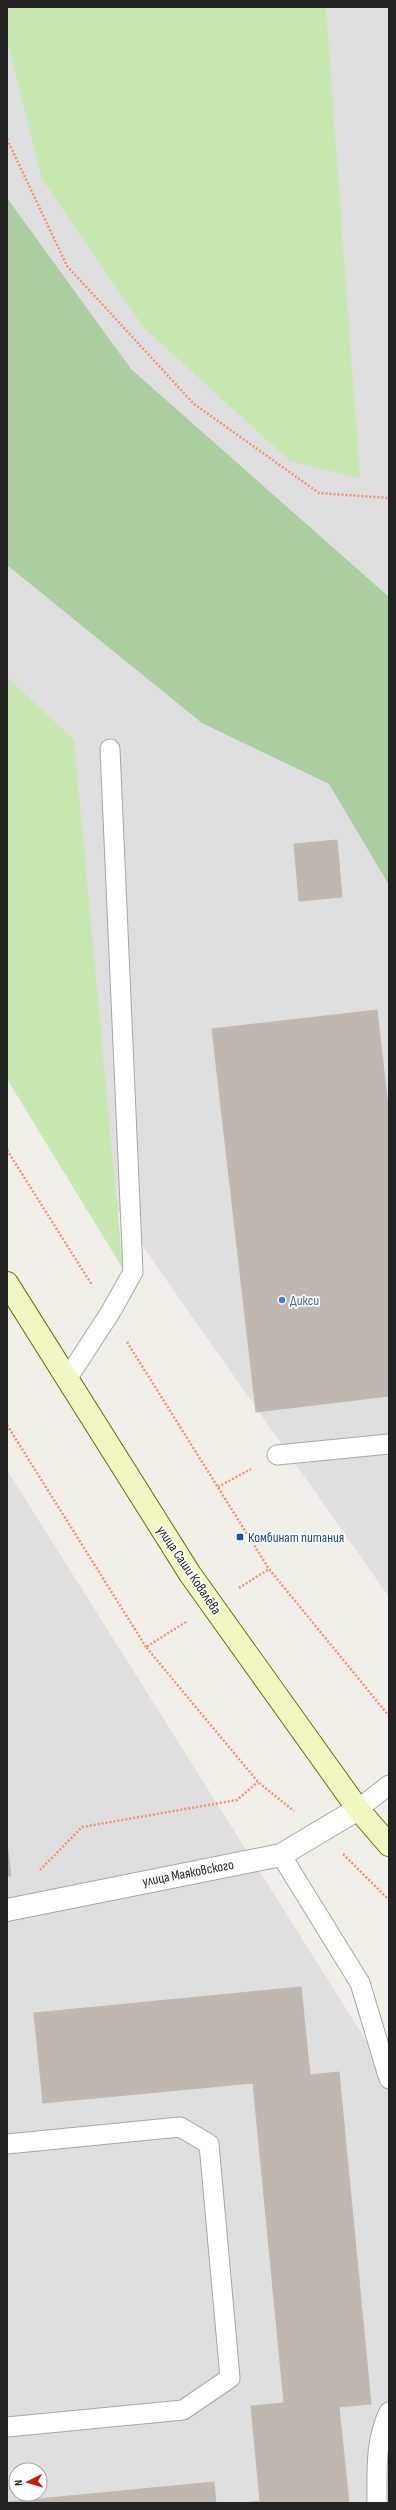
<svg xmlns="http://www.w3.org/2000/svg" width="396" height="2510" font-family="'Sofia Sans Condensed',sans-serif">
<style>
.residential{fill:#e0dfdf;fill-rule:evenodd}
.grass{fill:#c8e8b2}
.forest{fill:#aacea0}
.building{fill:#bfb8b2;stroke:#c3b8ac}
.lines{fill:none;stroke-linecap:round;stroke-linejoin:round}
.lane-casing{stroke:#a6a6a6;stroke-width:21}
.street-casing{stroke:#a6a6a6;stroke-width:24}
.secondary-casing{stroke:#61770b;stroke-width:24}
.path{stroke:#f39078;stroke-width:2.5;stroke-dasharray:2 2;stroke-linecap:butt}
.lane{stroke:#fff;stroke-width:19}
.street{stroke:#fff;stroke-width:22}
.secondary{stroke:#f0f7c1;stroke-width:22}
.shop-dot{fill:#3f7fe0;stroke:#fff;stroke-width:1.5}
.transit-dot{fill:#1a4fb4;stroke:#fff;stroke-width:1.5}
.labels{text-anchor:middle;dominant-baseline:central;stroke-width:3.5;stroke-linejoin:round;paint-order:stroke}
.shop-label{font-size:14px;fill:#366cbe;stroke:#fff;text-anchor:start}
.transit-label{font-size:14px;fill:#164399;stroke:#fff;text-anchor:start}
.street-label{font-size:14px;fill:#222;stroke:#fff}
</style>
<rect width="100%" height="100%" fill="#f1efe9"/>
<g class="residential">
<polygon points="7,7 389,7 389,1597 7,1053"/>
<path d="M7,1470l382,607v426h-382zM16,2470h24v24h-24z"/>
</g>
<g class="grass">
<polygon points="7,7 326,7 360,478 290,461 144,328 42,179 7,39"/>
<polygon points="7,677 74,740 123,1269 7,1079"/>
</g>
<polygon class="forest" points="7,198 131,369 389,597 389,885 329,784 202,723 7,565"/>
<g class="building">
<polygon points="337,840 342,897 299,901 294,844"/>
<polygon points="377,1010 389,1115 389,1396 256,1412 212,1029"/>
<polygon points="7,1844 11,1876 7,1876"/>
<polygon points="301,1987 310,2075 339,2072 371,2404 339,2407 349,2503 242,2503 260,2501 251,2406 284,2403 253,2083 43,2103 34,2013"/>
<polygon points="214,2482 216,2503 7,2503 7,2502"/>
</g>
<g class="lines">
<g class="lane-casing">
<g id="lane">
<polyline points="67,1379 110,1313 133,1272 110,749"/>
<polyline points="277,1455 389,1444"/>
<polyline points="358,1809 389,1785"/>
<polyline points="281,1855 360,1983 389,2079"/>
<polyline points="7,2144 180,2127 209,2144 230,2378 183,2410 7,2427"/>
<path d="M377,2503c0,-31 -2,-63 12,-91"/>
</g>
</g>
<g class="street-casing">
<polyline id="street" points="7,1910 281,1855 358,1809"/>
</g>
<g class="secondary-casing">
<polyline id="secondary" points="7,1283 190,1574 358,1809 389,1845"/>
</g>
<g class="path">
<polyline points="7,139 67,266 194,404 319,493 389,498"/>
<polyline points="7,1150 92,1285"/>
<polyline points="127,1342 269,1569"/>
<polyline points="7,1425 146,1647"/>
<polyline points="218,1487 251,1469"/>
<polyline points="239,1588 269,1569 389,1716"/>
<polyline points="186,1622 146,1647 258,1782 294,1811"/>
<polyline points="343,1854 389,1900"/>
<polyline points="40,1870 82,1827 237,1800 258,1782"/>
</g>
<use href="#lane" class="lane"/>
<use href="#street" class="street"/>
<use href="#secondary" class="secondary"/>
</g>
<circle class="shop-dot" cx="282" cy="1300" r="4"/>
<rect class="transit-dot" x="236" y="1533" width="8" height="8" rx="2"/>
<g class="labels">
<g class="shop-label">
<text x="290" y="1300">Дикси</text>
</g>
<g class="transit-label">
<text x="248" y="1537">Комбинат питания</text>
</g>
<g class="street-label">
<text transform="translate(189 1570) rotate(56)">улица Саши Ковалёва</text>
<text transform="translate(188 1873) rotate(-11)">улица Маяковского</text>
</g>
</g>
<rect width="396" height="2510" fill="none" stroke="#222222" stroke-width="16"/>
<g transform="translate(28 2482) rotate(265)"><circle r="19" fill="#ffffff" stroke="#a7a7a7"/>
<path d="M0-3L7 15L0 10L-7 15Z" fill="#c91b0a"/>
<text y="-6" font-size="11" font-weight="bold" text-anchor="middle" fill="#222222">N</text>
</g>
</svg>
